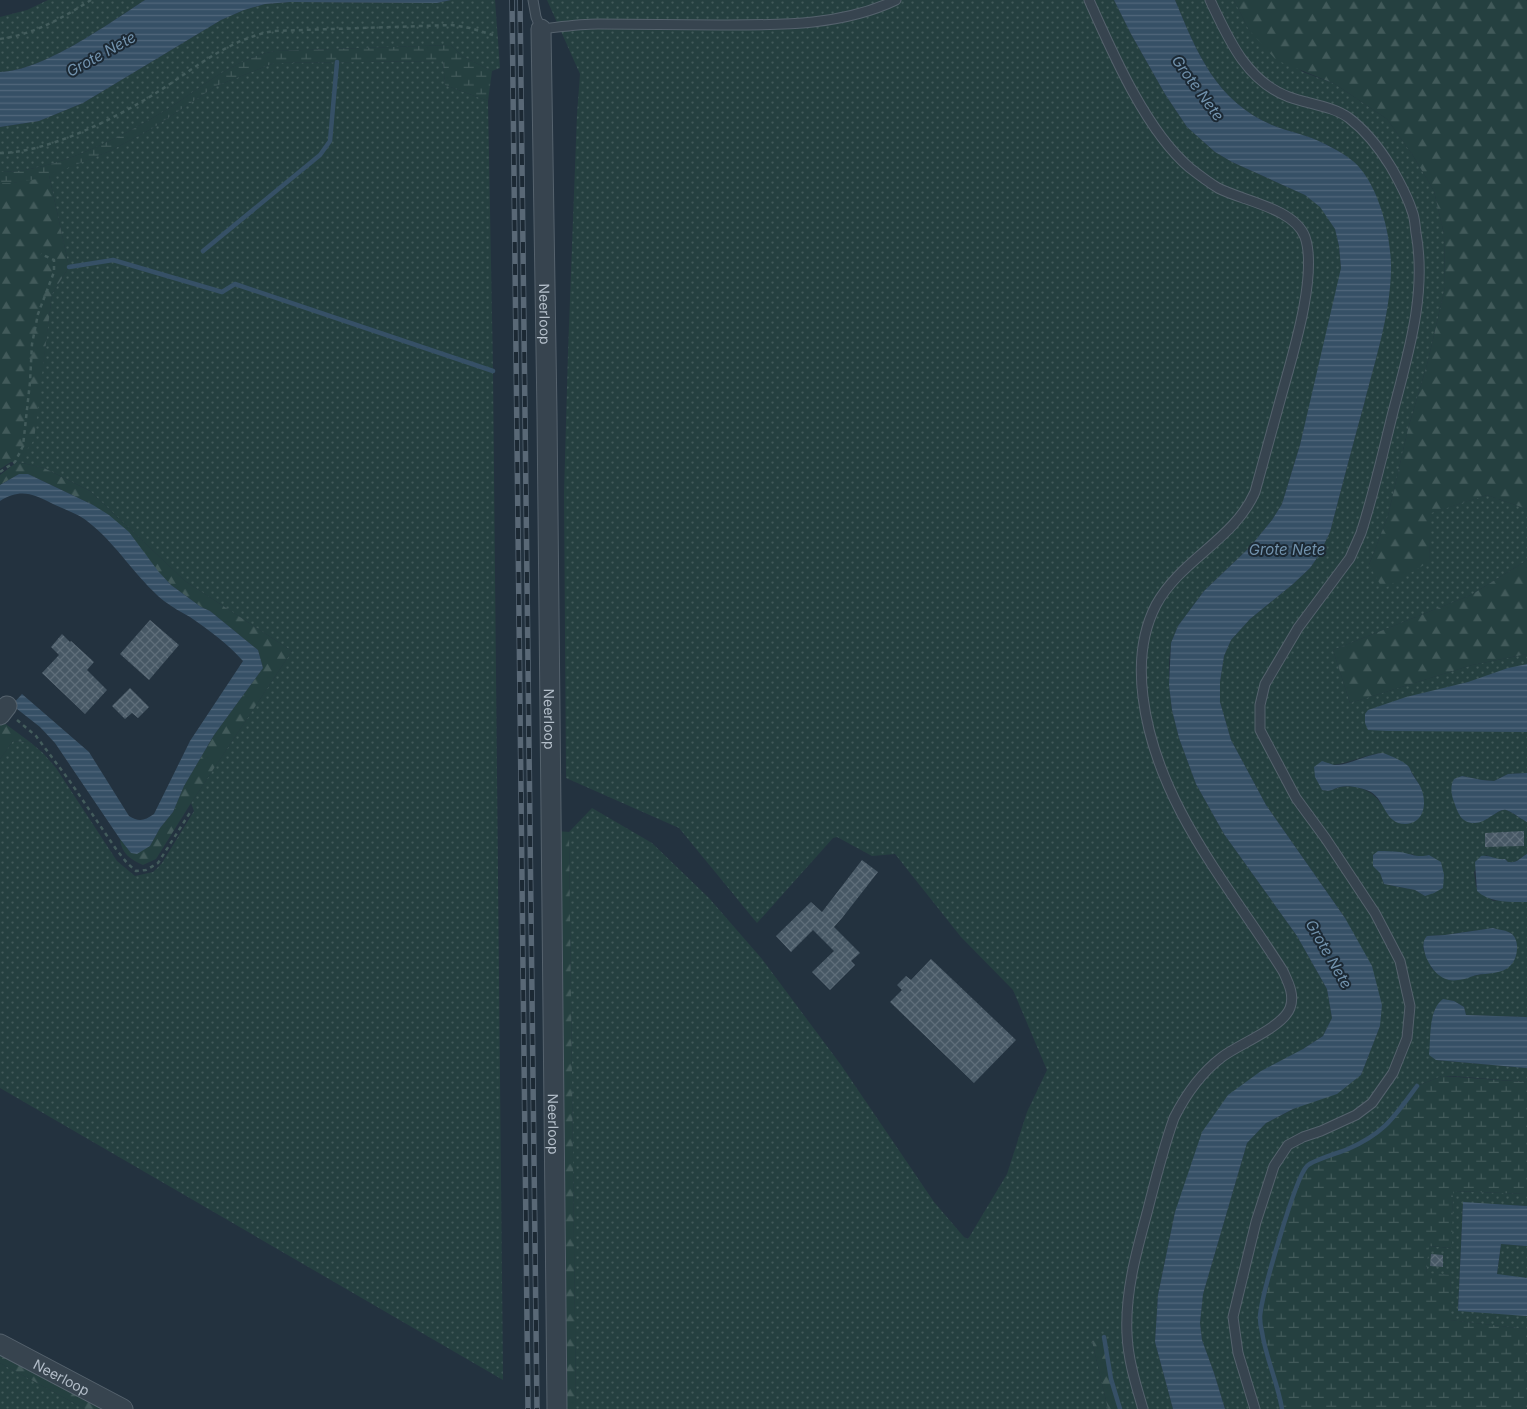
<svg xmlns="http://www.w3.org/2000/svg" width="1527" height="1409" font-family="Inter,sans-serif">
<style>
.grass{fill:url(#grass-dots);fill-rule:evenodd}
.forest{fill:url(#forest-firs)}
.wetland{fill:url(#wetland-marsh)}
.water{fill:url(#water-rules)}
.lines{fill:none;stroke-linecap:round;stroke-linejoin:round}
.stream{stroke:#365066;stroke-width:4.5}
.building{fill:url(#building-cross-hatch)}
.lane-casing{stroke:#55626d;stroke-width:11}
.street-casing{stroke:#55626d;stroke-width:21}
.path{stroke:#435c5c;stroke-width:2.5;stroke-dasharray:4 4;stroke-linecap:butt}
.lane{stroke:#37444f;stroke-width:9}
.street{stroke:#37444f;stroke-width:19}
.rail-casing{stroke:#596876;stroke-width:5.5}
.rail{stroke:#1c2934;stroke-width:4;stroke-dasharray:11;stroke-linecap:butt}
.labels{text-anchor:middle;dominant-baseline:central;stroke-width:4;stroke-linejoin:round;paint-order:stroke}
.street-label{font-size:14px;fill:#b4bfca;stroke:#1c2934}
.water-label{font-size:15px;font-style:italic;fill:#7293ae;stroke:#1c2934}
</style>
<defs>
<pattern id="grass-dots" width="8" height="8" patternUnits="userSpaceOnUse" patternTransform="scale(1.25)"><rect width="8" height="8" fill="#254040"/><path d="M2 2h.1M6 6h.1" fill="none" stroke="#425a5a" stroke-width="1.8" stroke-linecap="round"/></pattern>
<pattern id="forest-firs" width="22" height="20" patternUnits="userSpaceOnUse" patternTransform="scale(1.25)"><rect width="22" height="20" fill="#254040"/><path d="M5 1l3.5 6h-7zM16 11l3.5 6h-7z" fill="#425a5a"/></pattern>
<pattern id="wetland-marsh" width="20" height="14" patternUnits="userSpaceOnUse" patternTransform="scale(1.25)"><rect width="20" height="14" fill="#254040"/><path d="M1 5h8M5 5V1M11 12h8M15 12V8" fill="none" stroke="#425a5a"/></pattern>
<pattern id="water-rules" width="6" height="5" patternUnits="userSpaceOnUse" patternTransform="scale(1.25)"><rect width="6" height="5" fill="#365066"/><path d="M0 2.5h6" fill="none" stroke="#51677b"/></pattern>
<pattern id="building-cross-hatch" width="8" height="8" patternUnits="userSpaceOnUse" patternTransform="scale(1.25)"><rect width="8" height="8" fill="#475865"/><path d="M0 0l8 8M0 8l8-8" fill="none" stroke="#5f6e7a"/></pattern>
</defs>
<rect width="100%" height="100%" fill="#23323f"/>
<g class="grass">
<path d="M48,0h97c-37,24 -102,71 -145,72v-55l27,-7z"/>
<path d="M451,0h44l5,68 -8,3 -30,-15 -11,-11 -176,6c-42,8 -74,37 -109,59 -44,27 -114,63 -166,62v-45l39,-6 44,-18 138,-83 23,-10 21,-6 25,-2 147,1z"/>
<polygon points="547,0 1114,0 1131,34 1165,94 1187,127 1215,152 1232,162 1305,195 1321,207 1335,229 1339,246 1341,268 1336,297 1300,445 1282,504 1272,520 1250,547 1204,591 1178,626 1171,643 1169,662 1169,685 1172,710 1179,738 1196,784 1224,834 1297,936 1327,989 1332,1018 1323,1036 1303,1049 1175,1212 1158,1295 1155,1342 1173,1409 1120,1409 1111,1379 1105,1338 1092,1341 1108,1409 576,1409 569,832 592,808 652,843 709,898 762,959 841,1065 934,1202 964,1237 968,1239 1007,1174 1027,1112 1047,1070 1013,990 961,937 895,854 872,856 837,837 833,838 757,923 679,828 566,778 564,493 568,352 577,114 580,74"/>
<path d="M1175,0h59l15,30 54,42 32,12 52,35 25,35 22,37 10,43 1,53 -17,74 -20,68 -20,87 -19,49 60,-3 1,-49 57,-18 40,14v51l-56,35 -138,55 17,53 122,-38 55,-11v119l-19,1 -14,7 -12,-1 -20,-4 -9,21c4,12 6,25 21,25 13,1 25,-14 32,-12 4,1 15,9 21,12v32c-9,5 -9,9 -19,8l-3,-3 -8,1 -11,-5 -12,17 2,15 17,14 7,-1 27,2v115l-61,-2 -2,-8 -10,-6 -7,-1 -11,60 91,8v14l-74,-6h-11l-25,10 -26,36 -20,16 -41,18 -16,6 -15,16 -17,52 -22,88 22,91h-57l-11,-36 -12,-33 -2,-17 3,-29 44,-151 19,-20 95,-48 19,-49 -35,-108 -79,-113 -35,-65 -11,-38v-20l4,-26 7,-16 19,-21 43,-35 17,-16 9,-13 11,-23c11,-42 22,-85 34,-128 18,-71 46,-148 6,-216 -14,-25 -19,-31 -45,-44 -17,-9 -36,-12 -53,-19 -56,-24 -75,-72 -97,-125zM1383,753l25,13 12,20 -38,19c-8,-13 -24,-21 -41,-18 -9,2 -8,5 -19,3l-3,-8 14,-17c17,-2 33,-11 50,-12zM1412,854l7,4 6,38 -10,-6 -31,-6 -4,-11zM1493,928l18,5 3,4 -10,33 -36,7 -36,-8 -9,-21 4,-12 18,-1z"/>
<polygon points="443,61 445,85 488,101 493,371 503,1380 0,1088 0,759 13,741 30,742 43,753 56,768 117,861 135,876 153,872 162,863 194,811 191,803 292,651 185,581 90,491 44,468 18,462 43,364 52,294 69,267 49,175 110,151 153,128 216,86 274,63"/>
<polygon points="1453,1191 1527,1194 1527,1206 1463,1203 1458,1310 1527,1316 1527,1329 1449,1320 1451,1275 1426,1274 1428,1246 1451,1248"/>
<polygon points="1501,1244 1527,1246 1527,1278 1497,1275"/>
<polygon points="0,1363 85,1409 0,1409"/>
</g>
<g class="forest">
<polygon points="1234,0 1526,0 1527,1 1527,509 1487,495 1431,513 1429,562 1385,588 1381,586 1369,565 1388,516 1408,429 1428,361 1445,287 1444,234 1434,191 1412,154 1387,119 1335,84 1276,60 1249,30"/>
<path d="M49,175l20,92 -17,27 -18,146 -16,22 26,6 46,23 95,90 107,70 -101,152 -35,56 -13,6c-12,-5 -22,-12 -23,-26l11,14 19,-7 10,-18 13,-16 11,-26 30,-51 49,-67 -5,-18 -48,-39 -9,-4 -30,-22 -78,-80 -65,-31h-9l-19,11v-10l17,-13h-6l-11,7v-286h13z"/>
<polygon points="1527,560 1527,654 1472,665 1350,703 1333,650 1471,595"/>
<polygon points="0,720 30,742 13,741 0,759"/>
<polygon points="556,831 569,832 576,1409 561,1409"/>
<polygon points="1104,1337 1111,1379 1120,1409 1108,1409 1092,1341"/>
<polygon points="0,1352 109,1409 85,1409 0,1363"/>
</g>
<g class="wetland">
<path d="M451,45l11,11 30,15 -4,30 -43,-16 -2,-24 -169,2 -58,23 -63,42 -43,23 -67,27 -30,5h-13v-11c52,1 122,-35 166,-62 35,-22 67,-51 109,-59z"/>
<polygon points="1442,1076 1527,1082 1527,1194 1453,1191 1452,1248 1429,1246 1426,1273 1451,1275 1450,1320 1527,1329 1527,1409 1282,1409 1264,1347 1260,1318 1282,1230 1299,1178 1307,1166 1314,1162 1330,1156 1371,1138 1391,1122 1417,1086"/>
</g>
<g class="water">
<path d="M145,0h306l-14,3 -147,-1 -25,2 -21,6 -23,10 -138,83 -44,18 -39,6v-55c43,-1 108,-48 145,-72z"/>
<path d="M1114,0h61c22,53 41,101 97,125 17,7 37,10 53,19 10,5 21,11 29,18 25,22 38,76 37,109 -1,44 -16,90 -27,133 -12,43 -23,86 -34,128l-11,23 -9,13 -17,16 -43,35 -19,21 -7,16 -4,26v20l11,38 35,65 79,113 27,48 10,39 -2,21 -19,49 -24,19 -44,15 -27,14 -19,20 -44,151 -3,29 2,17 12,33 11,36h-52l-18,-67 3,-47 17,-83 27,-80 26,-37 33,-24 42,-22 20,-13 9,-18 -5,-29 -30,-53 -73,-102 -28,-50 -17,-46 -7,-28 -3,-25 2,-42 7,-17 26,-35 46,-44 22,-27 10,-16 18,-59 41,-177 -2,-22 -4,-17 -15,-22 -15,-12 -73,-33 -17,-10 -28,-25 -22,-33 -34,-60z"/>
<path d="M19,474h9l65,31 16,10 20,17 29,39 13,14 30,22 9,4 48,39 5,18 -49,67 -30,51 -11,26 -13,16 -10,18 -13,8 -6,-1 -11,-14 -65,-96 -15,-16 -28,-22 10,-11 67,58 40,64c10,6 15,5 25,-2l36,-73 53,-80c-15,-17 -34,-31 -53,-44 -9,-5 -18,-10 -26,-16 -29,-24 -47,-57 -77,-80 -9,-7 -23,-12 -34,-17 -20,-10 -32,-16 -53,-3v-16z"/>
<polygon points="1527,664 1527,732 1387,731 1368,730 1365,723 1365,714 1368,710 1406,697 1468,682 1508,668"/>
<path d="M1383,753c8,3 18,7 24,12 3,2 4,7 6,10 2,4 6,8 8,13 6,14 4,35 -15,36 -21,1 -21,-24 -35,-32 -8,-4 -22,-7 -31,-5 -8,2 -8,5 -18,3l-7,-13 -1,-10 8,-6c4,1 8,3 12,4 13,1 33,-11 49,-12z"/>
<path d="M1527,773v49c-6,-3 -16,-11 -21,-12 -8,-2 -20,14 -32,13 -13,0 -16,-10 -20,-21 -3,-8 -4,-16 0,-23l8,-3 20,4 12,1 14,-7z"/>
<path d="M1378,851c8,0 15,0 22,1 11,2 18,6 29,3l12,7 3,13 -1,13 -9,5 -9,3 -10,-6 -31,-6 -4,-11 -7,-7v-11z"/>
<path d="M1527,854v48c-18,0 -37,1 -50,-11l-2,-29 6,-6c9,-1 15,4 24,3l3,3c11,1 10,-3 19,-8z"/>
<path d="M1493,928c6,2 14,2 19,6 8,7 6,25 -2,32 -7,8 -23,7 -33,9 -6,1 -12,5 -19,5 -15,3 -26,-9 -32,-23 -2,-7 -5,-15 1,-21l18,-1z"/>
<path d="M1443,999l11,2 10,6 2,8 61,2v51l-91,-8 -7,-5c2,-17 -1,-45 14,-56z"/>
<polygon points="1463,1202 1527,1206 1527,1246 1501,1244 1497,1274 1527,1278 1527,1316 1458,1311"/>
</g>
<g class="lines">
<g class="stream">
<polyline points="203,251 320,155 330,141 337,62"/>
<polyline points="69,267 113,260 222,292 235,284 493,371"/>
<polyline points="1104,1337 1111,1379 1120,1409"/>
<path d="M1282,1409c-4,-26 -16,-50 -20,-77 -1,-4 -2,-10 -2,-15 1,-20 35,-139 47,-151 6,-6 32,-13 41,-17 37,-16 46,-32 69,-63"/>
</g>
</g>
<g class="building">
<polygon points="150,620 179,645 149,680 120,654"/>
<polygon points="62,634 70,642 71,641 94,662 87,670 107,690 85,714 42,673 59,655 51,647"/>
<polygon points="130,688 149,707 138,718 132,713 125,719 112,706"/>
<polygon points="1524,831 1524,846 1485,847 1485,833"/>
<polygon points="862,860 878,872 842,918 834,927 860,953 851,961 855,965 830,990 812,972 834,951 813,930 791,952 776,936 811,902 822,912"/>
<polygon points="931,959 1016,1040 974,1083 890,1002 902,990 897,985 906,976 911,980"/>
<polygon points="1431,1254 1443,1255 1443,1267 1430,1266"/>
</g>
<g class="lines">
<g class="lane-casing">
<g id="lane">
<path d="M533,0l3,17 5,12c19,-2 38,-5 57,-5 41,0 81,1 122,1 59,0 122,1 176,-25"/>
<path d="M1089,0c23,52 57,131 101,168 9,7 18,14 28,20 25,13 76,20 87,49 13,38 -13,120 -24,160 -9,32 -17,63 -26,95 -21,48 -74,67 -99,113 -15,29 -17,60 -13,92 13,106 85,187 140,274 5,11 12,24 7,37 -8,20 -51,36 -68,49 -21,16 -36,37 -48,61 -11,31 -19,63 -27,95 -11,40 -22,80 -20,121 1,26 9,51 16,75"/>
<path d="M1210,0c18,38 36,81 79,97 19,7 44,9 60,21 17,13 31,31 42,49 8,14 16,28 21,44 3,7 3,15 4,22 11,61 -8,121 -23,179 -10,40 -19,81 -32,121l-11,25 -52,70 -33,56 -5,21v25l36,68 30,41 49,74 25,48 10,45 -3,32 -14,35 -21,30 -16,12 -35,16 -18,6 -15,8 -14,21 -18,56 -23,95 5,36 17,56"/>
</g>
</g>
<g class="street-casing">
<g id="street">
<path id="s1" d="M541,29l6,385 10,995"/>
<polyline points="0,715 7,706"/>
<path id="s2" d="M0,1344l123,65"/>
</g>
</g>
<g class="path">
<path d="M0,39c35,-5 62,-21 91,-39"/>
<path d="M0,153c47,0 116,-35 156,-60 38,-24 71,-53 117,-62l179,-6 18,3 23,7"/>
<polyline points="0,472 15,462 23,446 30,382 32,344 38,314 54,272 54,260 41,254"/>
<polyline points="17,720 36,736 69,780 116,849 127,863 136,871 146,870 158,863 191,811"/>
</g>
<use href="#lane" class="lane"/>
<use href="#street" class="street"/>
<g class="rail-casing">
<g id="rail">
<polyline points="512,0 528,1409"/>
<polyline points="520,0 537,1409"/>
</g>
</g>
<use href="#rail" class="rail"/>
</g>
<g class="labels">
<g class="street-label">
<text stroke="none"><textPath href="#s1" startOffset="285">Neerloop</textPath></text>
<text stroke="none"><textPath href="#s1" startOffset="690">Neerloop</textPath></text>
<text stroke="none"><textPath href="#s1" startOffset="1095">Neerloop</textPath></text>
<text stroke="none"><textPath href="#s2" startOffset="70">Neerloop</textPath></text>
</g>
<g class="water-label">
<text transform="translate(101 54) rotate(-29)">Grote Nete</text>
<text transform="translate(1198 88) rotate(54)">Grote Nete</text>
<text x="1287" y="549">Grote Nete</text>
<text transform="translate(1329 954) rotate(60)">Grote Nete</text>
</g>
</g>
</svg>
